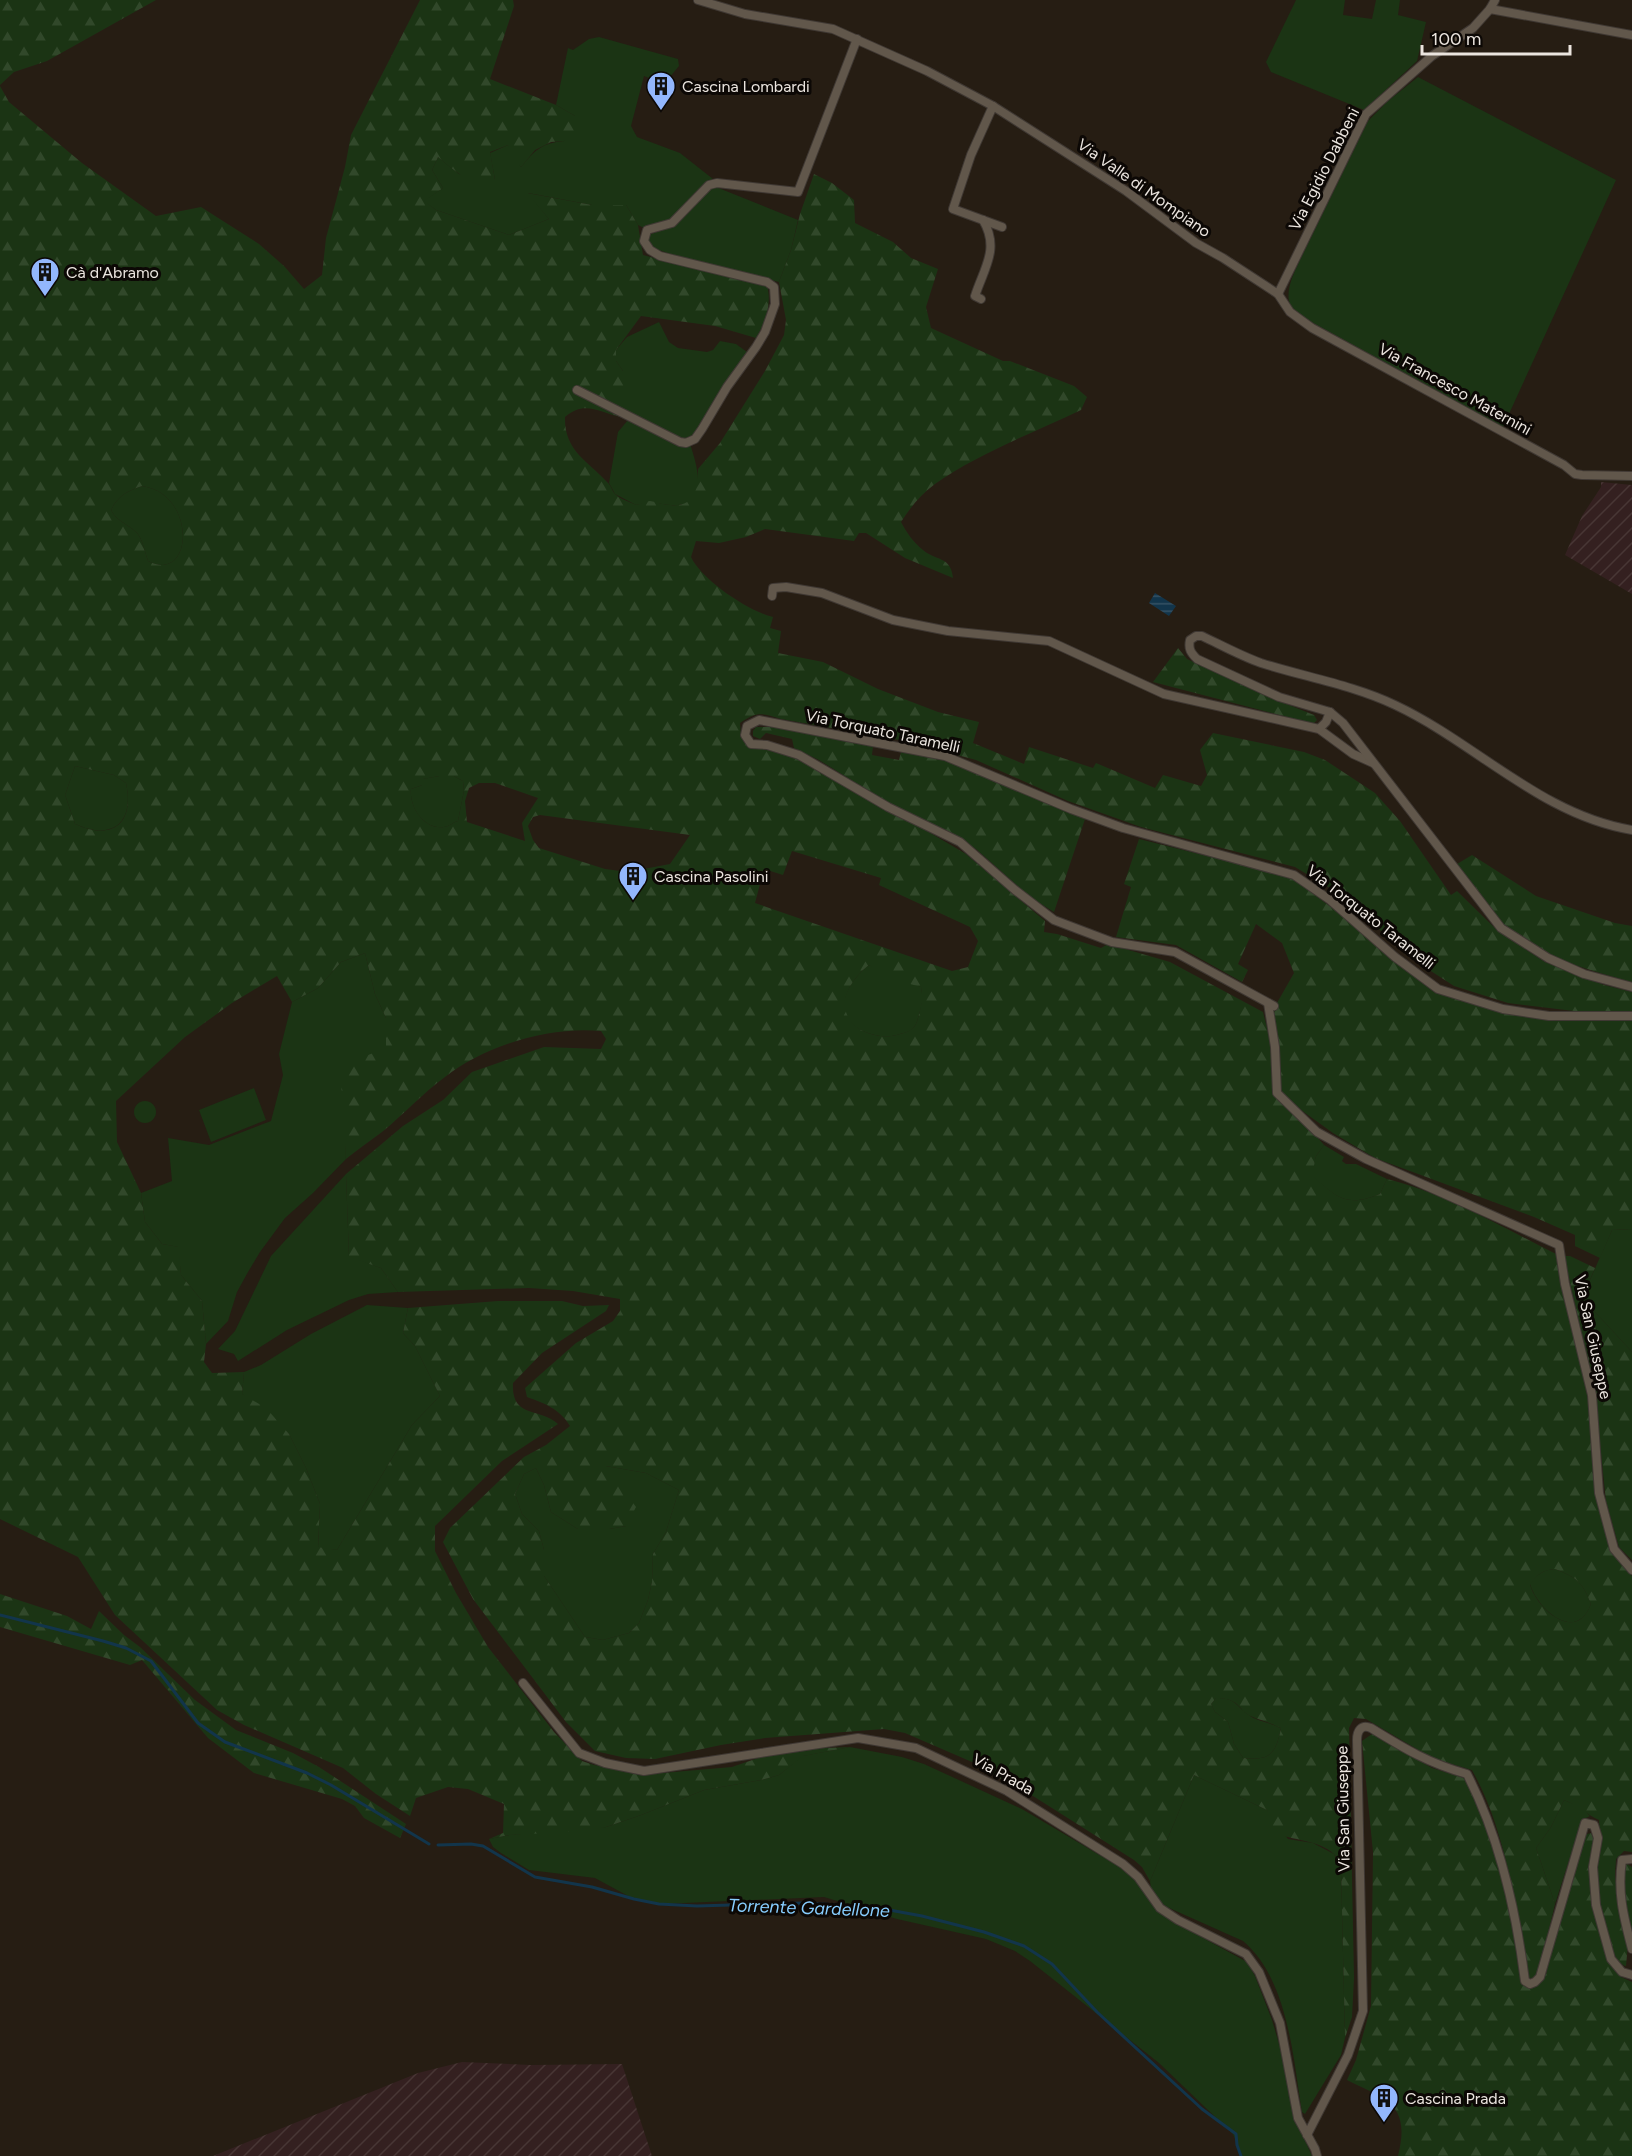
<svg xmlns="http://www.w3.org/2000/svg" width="1632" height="2156" font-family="Figtree,sans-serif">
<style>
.industrial{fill:url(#industrial-furrows)}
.green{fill:#1b3414}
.forest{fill:url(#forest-firs);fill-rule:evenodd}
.water{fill:url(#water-rules)}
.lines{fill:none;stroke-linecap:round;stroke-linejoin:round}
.stream{stroke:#12354b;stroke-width:3}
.minor-casing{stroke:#3f3833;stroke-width:10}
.minor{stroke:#61574b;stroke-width:8}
.labels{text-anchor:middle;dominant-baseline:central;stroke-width:6;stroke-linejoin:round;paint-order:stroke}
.poi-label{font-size:16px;fill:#ebe5df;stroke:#0c0805;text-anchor:start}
.street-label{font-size:16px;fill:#ebe5df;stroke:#0c0805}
.water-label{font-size:18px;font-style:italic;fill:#87cdfe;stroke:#0c0805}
</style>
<defs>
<pattern id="industrial-furrows" width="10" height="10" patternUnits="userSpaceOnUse" patternTransform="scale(1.5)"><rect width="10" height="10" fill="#342020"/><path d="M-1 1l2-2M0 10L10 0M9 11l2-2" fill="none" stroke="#483635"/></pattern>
<pattern id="forest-firs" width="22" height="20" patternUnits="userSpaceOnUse" patternTransform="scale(1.5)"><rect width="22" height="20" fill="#1b3414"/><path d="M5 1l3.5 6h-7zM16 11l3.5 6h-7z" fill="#31482a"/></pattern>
<pattern id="water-rules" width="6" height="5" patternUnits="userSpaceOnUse" patternTransform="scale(1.5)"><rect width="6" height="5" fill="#12354b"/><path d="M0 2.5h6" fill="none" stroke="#355264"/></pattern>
</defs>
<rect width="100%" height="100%" fill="#261d13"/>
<g class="industrial">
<polygon points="1601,482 1632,485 1632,594 1565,555 1582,516 1601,487"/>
<polygon points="462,2062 531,2065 622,2064 652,2156 213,2156 418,2073"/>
</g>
<g class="green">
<polygon points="1296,0 1345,0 1343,15 1372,19 1376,0 1400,0 1398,15 1426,22 1417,61 1364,110 1271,72 1266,62"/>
<path d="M599,37l79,22 1,7 -15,18 -20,-8 -13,50 6,11 43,16 33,26 -8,4 -34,37 -27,8 -6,-3 -12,-20h-34l-64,-12 21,26 -40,16 -73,-25 -13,-9 20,-13 -11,-18 6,-13 21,17 36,6 -5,-27 18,-8 13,22c14,-17 21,-24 43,-26l11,-25 -19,-11 12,-57 5,2 16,-11z"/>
<path d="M1418,77l198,103 -113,247 -188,-103c-6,-4 -15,-8 -20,-13 -14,-12 -2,-36 4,-49l69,-141 20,-20z"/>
<polygon points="716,187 798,220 791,250 779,282 682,258 653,248 649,242 649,235 675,224 708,190"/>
<polygon points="659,322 669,342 678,348 707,352 713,350 720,341 736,344 747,352 704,420 692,436 682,439 624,411 623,371 616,361 616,350 627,337"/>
<path d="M628,420l62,24c7,21 20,62 -16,61 -17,0 -19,-5 -38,0l-21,-11 -6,-11 9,-51z"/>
<path d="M142,486c55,7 52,99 6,75 -3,-8 -5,-21 -11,-28 -9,-9 -21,-12 -26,-23 7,-15 17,-19 31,-24z"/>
<path d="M75,766l39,9 12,8c9,40 -14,58 -51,41l-10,-29z"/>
<path d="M439,776h15l9,5 1,10 -6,30c-4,1 -10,6 -14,6 -21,3 -35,-21 -33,-38l11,-4v-6z"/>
<polygon points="365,953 375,994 386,1018 386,1048 345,1125 346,1159 313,1193 285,1218 260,1252 248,1272 237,1292 228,1321 206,1344 202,1301 181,1275 178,1247 162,1244 145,1222 141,1193 172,1181 168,1138 209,1145 271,1121 283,1075 279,1054 292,1002 318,988 341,962"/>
<path d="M869,965l52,22c2,10 2,17 -2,27 -1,4 -2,10 -5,13 -3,5 -11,6 -17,8 -18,5 -49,-4 -53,-27 -2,-15 14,-35 25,-43z"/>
<polygon points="254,1088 266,1120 211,1142 199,1110"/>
<circle cx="145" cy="1112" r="11"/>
<path d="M1324,1145l20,12 -2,4 4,3h10l31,15 -7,15c-34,14 -44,3 -69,-19l5,-19z"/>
<polygon points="346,1174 349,1256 381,1268 398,1292 368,1294 349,1300 287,1330 238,1361 234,1354 218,1349 235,1331 271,1256"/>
<polygon points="1632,1229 1632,1352 1582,1298 1612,1230"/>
<polygon points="367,1305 408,1308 403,1333 415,1346 440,1396 412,1425 337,1550 318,1548 320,1504 306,1468 289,1434 242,1394 244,1372 261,1365 311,1334"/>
<polygon points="606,1466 646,1473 679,1490 666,1532 653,1554 652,1582 648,1600 639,1623 629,1633 603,1640 585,1637 544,1576 544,1550 539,1531 522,1514 515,1494 524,1474 536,1468 544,1485 551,1512 578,1529 609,1529 626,1526"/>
<path d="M1555,1569c22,8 28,14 36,35 -14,39 -53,7 -61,-20 7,-10 13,-14 25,-15z"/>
<path d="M1216,1698c20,0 19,7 33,17 7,6 23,8 32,13 -5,26 -11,33 -38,30l-9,-14 -6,-22 -13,-10 -4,-8z"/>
<polygon points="850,1747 902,1757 924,1764 1022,1809 1123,1869 1134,1877 1151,1903 1174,1922 1247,1962 1255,1976 1272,2020 1280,2047 1294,2116 1312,2156 1242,2156 1233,2134 1159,2063 1030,1961 1015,1951 986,1939 897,1919 824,1897 661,1904 630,1897 595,1878 529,1870 501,1853 493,1847 489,1839 509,1835 606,1827 641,1815 704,1790 761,1780 779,1775 802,1756"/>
<path d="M1194,1775l73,35 21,29 25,4 21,11 7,13 4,171 -4,17 -36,59 -3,-2c-9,-55 -14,-133 -59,-171l-76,-34c-11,-7 -16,-13 -17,-26z"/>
<polygon points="1564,1800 1581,1807 1590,1816 1582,1820 1555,1904 1536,1848 1551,1827"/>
</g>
<g class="forest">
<polygon points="0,0 156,0 47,61 14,72 0,85"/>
<path d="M420,0h93l1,6 -24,73 66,26 19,11 2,12 -13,13 -13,1 -16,8 -14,17 -11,-13 -2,-9 -18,7 5,28c-22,9 -41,-10 -57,-23l-6,13 11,18 -19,13 12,9 73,25 40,-16 -22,-26 65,12h34l12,20 5,30 56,15 68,15c5,19 -1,36 -11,53l-41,-12 -74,-10 -25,34v11l7,10 11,5 -6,27 -7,14c-22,-5 -37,-17 -56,0 -1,34 23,44 42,65 4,3 5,9 8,12 5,5 15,8 21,11 5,-1 10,-4 14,-4 7,1 14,4 20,4 24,3 28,-16 28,-36l22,-26 45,-72 19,-36 2,-15 -7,-38 12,-32 9,-36 14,-40 18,9 22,17 1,23 38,19 18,16 27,11 -12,38 5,21 72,33h7l64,25 13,11 -6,13c-48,23 -102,43 -146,74 -14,10 -25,24 -34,38 6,11 12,20 22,28 13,11 28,6 30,28l-48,-20 -39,-25h-7l-5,8 -89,-12 -19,8 -27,6 -23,-2 -5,16c11,23 57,54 82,60l-3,11 11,3 -3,22 45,9 55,27 60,23 41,10 -6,21 51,21 5,-17 64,21 3,-5 59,25 8,-13 38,11 6,-11 -7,-25 13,-17 91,19 21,8 50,33 25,28 51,74 6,-4 41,40 47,31 59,23 28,7v20l-58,-1 -66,-8 -54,-17 -34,-22 -87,-74 -38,-23 -154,-40 -73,-26 -92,-41 -71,-19 -124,-22c-19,-6 -24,-8 -41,4l1,13 25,12 39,14 48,30 62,32 51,30 79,67 -1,11 13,2 44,14 7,-4 62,18 93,50 9,36 3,41 49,56 -8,11 -4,19c24,22 34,33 68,19l7,-15c55,13 117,49 169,75l32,145 23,152 21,25v276l-8,-1 -8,8 -1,16 4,33 9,36 -2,22c-19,-4 -29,-76 -29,-94 -1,-11 3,-22 4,-33 0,-6 -2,-13 -2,-19 -13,-6 -20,-14 -35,-20l-13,27 -15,21 19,56 -17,71 -4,5 -8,-4c-10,-68 -20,-146 -54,-206l-40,-12 -66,-39 -12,-1 -5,10 5,250 -2,39 -7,21 -4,-171c-2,-4 -4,-10 -7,-13 -15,-14 -42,-14 -60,-21l-7,-23 -73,-35 -44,106 -8,-14 -8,-7 -101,-64 -41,-22 -13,-9 -74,-32 -21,-4 -119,9 -44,7 -66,14 -29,-1 -31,-7 -29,-29 -93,-123 -30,-57 7,-14 74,-71 22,-12 24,-19c-10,-17 -26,-23 -43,-29l-2,-9 51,-45 37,-22 7,-10v-12l-47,-8 -44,-3 -131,4 -17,-24 -32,-11 -3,-83 57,-48 40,-26 29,-28 72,-25 57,2 5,-10 -5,-8c-51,-5 -115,14 -156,46 -22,16 -41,37 -63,55 -12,9 -25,18 -36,27l-6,-93 46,-18v-30l-11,-24 -10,-41 -24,9 -23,26 -26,14 -15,-26 -45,27 -47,34 -69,64 1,41 24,51 4,29 17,22 17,3 2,28 21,26 4,43 -2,18 8,11 32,-1 -2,22 24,14 23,26 17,34 14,36 -2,43 19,3 75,-125 28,-29 -25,-50 -12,-13 5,-25 90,-7h64l21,5 26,-1 -3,6 -64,42 -29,30c-2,36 27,24 45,41l-56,37 -67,65v25l21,42 32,54 66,85 28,29 12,4 57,9 81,-7 32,-11 36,-7 50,-2 -47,9 -24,19 -18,5 -57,10 -63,25 -35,12 -19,4 -78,4 -20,4 14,-6 1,-29 -36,-15 -20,-2 -32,11 -6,18 -34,-22 -33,-26 -99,-43 -27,-15 -102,-95 -37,-58 -78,-38v-1433l9,16 73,61 74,53 45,-9 58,37 25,22 20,23 18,-14 4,-37 19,-71 6,-32zM142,486c55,7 52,99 6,75 -3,-8 -5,-21 -11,-28 -9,-9 -21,-12 -26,-23 7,-15 17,-19 31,-24zM75,766l39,9 12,8c9,41 -14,58 -51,41l-10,-29zM439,776h15l9,5 1,10 -6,30c-4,1 -10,6 -14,6 -20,3 -35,-20 -33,-38l11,-4 1,-6zM479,783h16l43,15 -16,25 3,18 -58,-19 -2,-21 4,-13zM540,815l150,20 -20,29 -42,8 -23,-3 -66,-21 -6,-8 -5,-14 5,-9zM792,851l89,27 -2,7 91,42 8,14 -10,26 -16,4 -197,-68 9,-34 19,6zM869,965l23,14 29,8c2,10 1,17 -2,27 -1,4 -2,10 -5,13 -4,5 -11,6 -17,8 -19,5 -48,-4 -52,-27 -3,-15 13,-35 24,-43zM606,1466l40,7 33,17 -13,42 -13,22 -1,28 -4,18 -9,23 -10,10 -26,7 -18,-3 -41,-61v-26l-5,-19 -17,-17 -7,-20 9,-20 12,-6 8,17 7,27 27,17h31l17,-3 10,-19zM1555,1569c22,8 28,14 36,35 -14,39 -53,7 -61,-19 7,-11 13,-15 25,-16zM1216,1698c27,1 21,13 37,19 10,4 18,6 28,11 -5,26 -11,33 -38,30l-9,-14 -6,-22 -13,-10 -4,-8z"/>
<polygon points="1178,648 1187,659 1274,699 1314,715 1317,720 1314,723 1306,722 1153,682"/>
<polygon points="756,727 772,727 873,746 872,755 899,760 901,752 945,760 995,779 1085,819 1054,912 1030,897 976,849 947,831 890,804 819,760 794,748 792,739 766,733 760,739 753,736 753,731"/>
<polygon points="1139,839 1291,877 1356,926 1400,966 1429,988 1467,1002 1551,1020 1632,1021 1632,1229 1612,1230 1600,1258 1575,1246 1575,1235 1534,1217 1375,1158 1333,1133 1301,1110 1280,1090 1273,1010 1294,973 1282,943 1256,924 1238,964 1248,970 1242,982 1176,945 1116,937 1131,887 1124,884"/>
<path d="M1472,855l64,41 79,27 17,3v56c-46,-13 -99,-26 -133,-62 -16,-16 -28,-38 -42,-56z"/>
<polygon points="1564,1256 1570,1256 1595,1268 1582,1298 1632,1352 1632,1560 1619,1547 1606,1501 1595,1395"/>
<polygon points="0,1594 67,1616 91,1629 99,1611 124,1635 140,1647 195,1700 236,1730 293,1753 319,1767 406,1824 400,1838 364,1818 355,1806 342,1799 254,1773 208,1738 142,1660 130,1665 0,1627"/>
<path d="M1372,1734l60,34 35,11c22,50 41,102 49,156 3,17 -2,41 12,53l9,-3 9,-11 38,-139 7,-2 3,7 -5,31 4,31 20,66 8,9 11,5v174h-234c13,-52 -11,-56 -51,-76l9,-20 15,-54 2,-154 -11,-111z"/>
<polygon points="1627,1864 1632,1867 1632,1938 1625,1907 1623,1869"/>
</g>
<polygon class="water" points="1155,593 1176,606 1169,616 1149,603"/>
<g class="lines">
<g class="stream">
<polyline points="0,1615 103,1641 126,1648 151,1661 198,1723 225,1742 307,1773 331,1785 429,1844"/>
<polyline points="438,1845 471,1844 483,1846 535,1877 592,1887 634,1899 659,1904 697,1906 804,1903 873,1907 922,1916 984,1932 1024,1946 1052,1964 1097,2012 1202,2109 1236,2134 1237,2145 1241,2156"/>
</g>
<g class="minor-casing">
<g id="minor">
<polyline points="698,0 745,14 833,29 927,71 993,106 1126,191 1196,243 1223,258 1278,294 1290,312 1312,328 1564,465 1575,474 1582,475 1632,476"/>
<polyline points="1490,9 1632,35"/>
<polyline points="993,106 971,155 953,209 1002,227"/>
<polyline points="1278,294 1366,114 1432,56 1473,28 1490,9 1495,0"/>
<path d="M981,299l-6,-3c9,-28 25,-47 8,-76"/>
<polyline points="577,390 680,442 686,443 695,439 702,429 727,387 756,347 765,332 775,304 774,287 767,282 660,256 650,250 644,241 647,230 672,223 709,185 717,183 798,192 857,39"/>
<polyline points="772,596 773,588 786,587 822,593 893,620 948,631 1049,641 1164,694 1319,729 1353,754 1373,763"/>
<polyline points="1319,729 1326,722 1330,712"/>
<path d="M1632,830c-91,-15 -156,-87 -237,-125 -42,-20 -90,-28 -134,-42 -20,-7 -40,-18 -59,-27h-6l-6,4c-2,9 1,13 7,19l82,38 51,15 13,11 158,205 47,30 36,16 48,13"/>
<polyline points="1268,1003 1275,1047 1277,1093 1317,1132 1366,1159 1559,1245 1565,1284 1592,1395 1599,1493 1614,1549 1632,1570"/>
<polyline points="1274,1006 1175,952 1112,942 1054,920 1015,890 960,842 888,807 799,755 767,745 751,744 745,735 747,726 759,720 945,756 1071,809 1123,828 1294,875 1330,900 1395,957 1438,989 1503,1009 1549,1016 1632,1016"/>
<polyline points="523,1683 579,1753 605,1763 644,1771 858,1738 916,1748 1007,1791 1123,1864 1138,1877 1160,1908 1178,1920 1246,1954 1259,1972 1280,2023 1298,2118 1315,2149 1317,2156"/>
<path d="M1632,1859l-10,1c-5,33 2,58 10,89"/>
<path d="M1307,2135l41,-80 15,-44 -6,-271c0,-9 4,-16 14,-12 34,21 57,35 96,46 33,64 49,136 58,207l5,3 5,-2 5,-5 45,-154 9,2 4,13 -5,29 3,38 15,54 11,13 10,3"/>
</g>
</g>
<use href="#minor" class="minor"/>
</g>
<defs>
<g id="building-pin" transform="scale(1.5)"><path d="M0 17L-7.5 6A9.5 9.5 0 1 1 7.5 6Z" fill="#93b7fd" stroke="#0c0805"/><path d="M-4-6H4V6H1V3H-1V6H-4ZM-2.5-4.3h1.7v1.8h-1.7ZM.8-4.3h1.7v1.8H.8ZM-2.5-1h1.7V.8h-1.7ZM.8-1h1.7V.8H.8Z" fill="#111"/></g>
</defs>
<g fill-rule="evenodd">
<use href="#building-pin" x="661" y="86"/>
<use href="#building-pin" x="45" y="272"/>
<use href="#building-pin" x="633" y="876"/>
<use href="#building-pin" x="1384" y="2098"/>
</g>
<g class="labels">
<g class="poi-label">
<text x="682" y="86">Cascina Lombardi</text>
<text x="66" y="272">Cà d'Abramo</text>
<text x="654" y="876">Cascina Pasolini</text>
<text x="1405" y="2098">Cascina Prada</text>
</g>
<g class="street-label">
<text transform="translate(1324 169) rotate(-63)">Via Egidio Dabbeni</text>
<text transform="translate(1144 188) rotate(35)">Via Valle di Mompiano</text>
<text transform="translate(1455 389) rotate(29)">Via Francesco Maternini</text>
<text transform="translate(883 731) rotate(12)">Via Torquato Taramelli</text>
<text transform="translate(1371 917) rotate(38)">Via Torquato Taramelli</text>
<text transform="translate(1593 1337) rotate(78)">Via San Giuseppe</text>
<text transform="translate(1003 1774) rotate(29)">Via Prada</text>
<text transform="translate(1343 1809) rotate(-91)">Via San Giuseppe</text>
</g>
<g class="water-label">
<text transform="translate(809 1908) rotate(2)">Torrente Gardellone</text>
</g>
</g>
<path d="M1422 45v9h148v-9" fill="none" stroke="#ebe5df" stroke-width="3"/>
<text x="1431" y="45" font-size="18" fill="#ebe5df" stroke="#0c0805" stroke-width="4.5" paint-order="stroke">100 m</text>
</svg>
